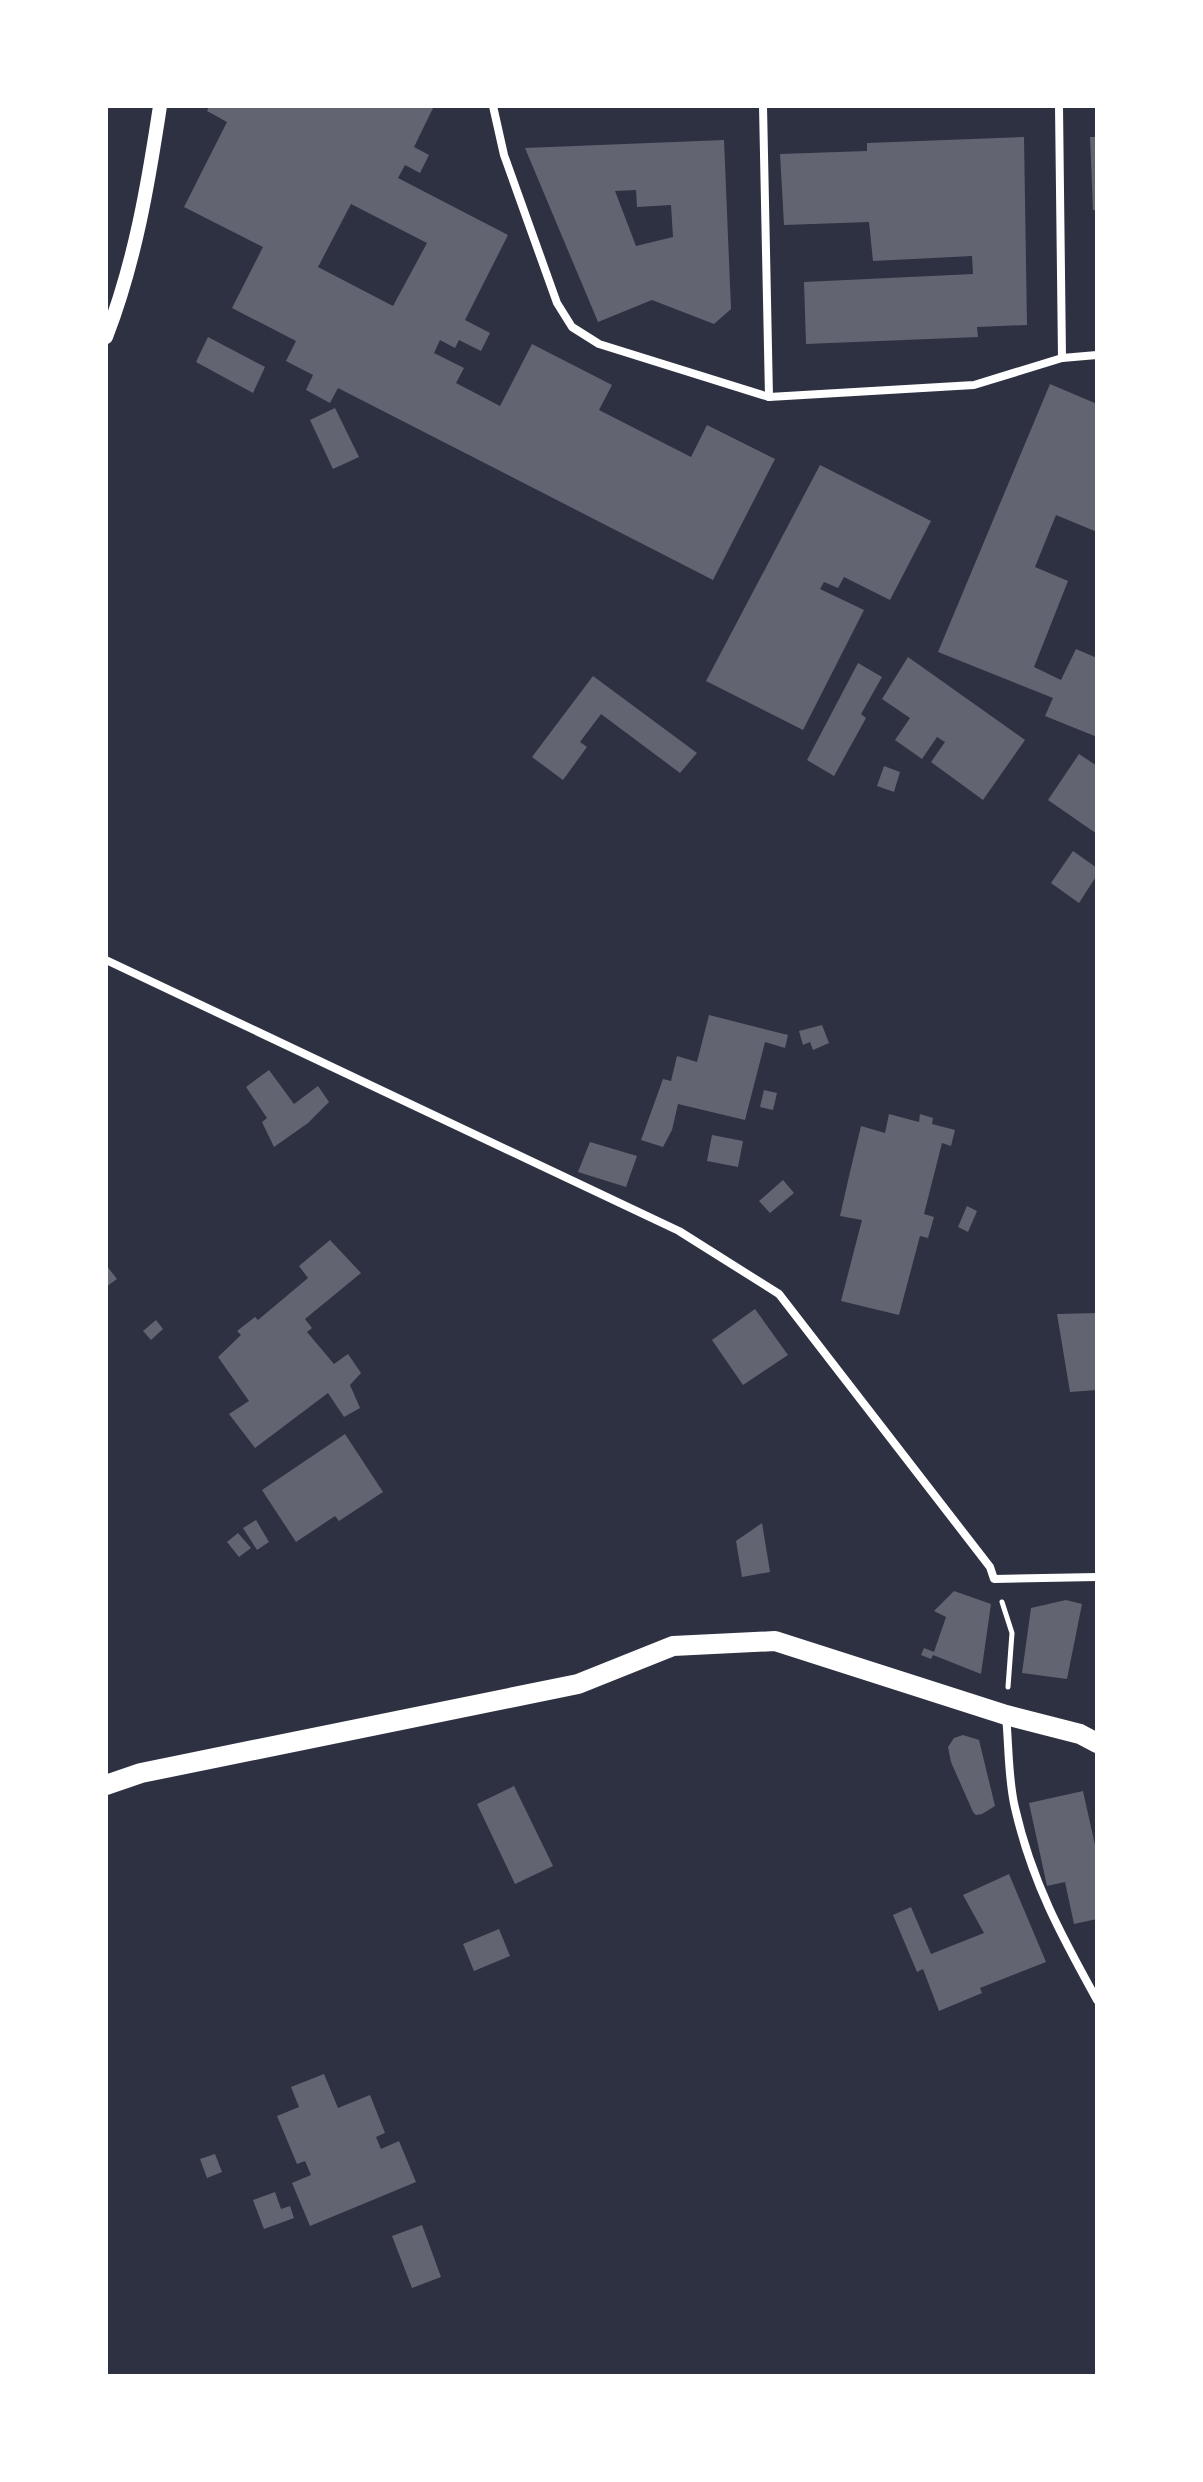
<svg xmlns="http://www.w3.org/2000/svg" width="1203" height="2482" font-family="Mulish,sans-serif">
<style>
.building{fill:#626471;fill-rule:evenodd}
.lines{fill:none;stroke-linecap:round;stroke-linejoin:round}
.path{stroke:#fff;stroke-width:5}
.minor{stroke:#fff;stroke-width:8}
.tertiary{stroke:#fff;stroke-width:14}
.primary{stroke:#fff;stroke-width:20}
</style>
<rect width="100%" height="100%" fill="#2d3142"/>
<g class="building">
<path d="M209,106h225l-20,41 15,8 -9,18 -15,-8 -7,13 110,57 -43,85 25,13 -9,18 -22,-11 -4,8 -15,-8 -6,13 30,15 -8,15 44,23 32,-62 80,41 -13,25 92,47 16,-32 68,34 -62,121 -375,-192 -8,15 -24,-13 7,-15 -27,-14 10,-20 -64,-33 31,-61 -79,-40 43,-85 -20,-11zM351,204l76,39 -34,63 -75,-39z"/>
<polygon points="1024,137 1027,325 977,327 978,337 806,344 804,282 973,274 972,256 873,261 869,222 784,225 780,154 867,151 867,143"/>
<polygon points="1090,137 1097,137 1097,210 1093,210"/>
<path d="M724,140l7,169 -17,15 -62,-24 -54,22 -73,-174zM636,190l1,17 34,-2 2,32 -37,9 -21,-55z"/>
<polygon points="208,337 265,367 253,393 196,362"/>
<polygon points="1050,384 1097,404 1097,532 1056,515 1035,567 1068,581 1034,667 1061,680 1076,649 1097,658 1097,737 1045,716 1053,698 938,652"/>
<polygon points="335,408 359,457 333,469 310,420"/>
<polygon points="820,465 931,521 890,600 844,577 838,588 824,582 820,589 864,610 803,730 706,681"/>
<polygon points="908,657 1025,740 983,800 931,762 945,742 937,737 922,759 895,740 910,718 882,699"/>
<polygon points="858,663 882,677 861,714 866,718 834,776 807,760"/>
<polygon points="593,676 697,753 680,773 601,714 580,742 587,747 563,780 532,757"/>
<polygon points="1079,754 1097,766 1097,834 1048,800"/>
<polygon points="884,766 900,772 894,792 877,786"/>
<polygon points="1073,851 1097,868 1097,875 1079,903 1051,883"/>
<polygon points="709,1015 788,1035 785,1048 765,1042 745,1120 678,1104 672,1130 663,1147 641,1140 663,1079 671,1081 677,1056 697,1062"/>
<polygon points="822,1025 829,1043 813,1050 810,1042 803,1045 799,1031"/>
<polygon points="269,1070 294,1104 318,1086 329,1102 308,1123 274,1147 262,1122 267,1118 246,1087"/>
<polygon points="764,1090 777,1093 773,1110 760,1107"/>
<polygon points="889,1114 919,1122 920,1114 933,1118 932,1124 955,1130 951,1146 942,1143 924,1214 934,1217 928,1238 920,1236 899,1315 841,1301 862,1220 840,1216 850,1172 861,1126 885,1133"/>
<polygon points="712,1135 743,1141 738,1167 707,1161"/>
<polygon points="590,1142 637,1156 626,1187 578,1172"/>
<polygon points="783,1180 794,1193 770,1213 759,1201"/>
<polygon points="967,1206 977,1211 968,1232 958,1227"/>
<polygon points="330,1240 361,1273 305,1319 312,1328 307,1332 334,1364 348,1354 361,1373 350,1385 360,1408 344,1417 328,1393 255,1448 229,1414 249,1401 218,1357 241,1335 237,1331 255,1317 258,1320 308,1278 299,1266"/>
<polygon points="106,1265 117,1279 106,1287"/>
<polygon points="755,1309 788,1355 743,1385 712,1340"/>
<polygon points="1097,1313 1097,1390 1070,1392 1057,1314"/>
<polygon points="156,1320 163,1329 151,1340 143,1331"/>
<polygon points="345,1434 383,1492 339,1521 335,1516 296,1542 262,1490"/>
<polygon points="256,1520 269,1542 257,1550 243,1528"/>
<polygon points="762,1523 770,1572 742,1577 736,1541"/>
<polygon points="238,1533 251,1548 239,1557 227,1542"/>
<polygon points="954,1591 991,1604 981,1674 933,1655 931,1659 921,1655 924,1648 934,1652 946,1617 934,1611"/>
<polygon points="1066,1600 1082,1604 1067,1679 1022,1673 1031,1608"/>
<polygon points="963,1735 979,1740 995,1806 982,1814 976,1815 973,1812 951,1762 948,1747 954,1738"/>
<polygon points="514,1786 553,1866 515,1884 477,1804"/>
<polygon points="1083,1791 1097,1854 1097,1919 1074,1924 1065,1882 1047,1886 1029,1803"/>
<polygon points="1009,1874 1046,1962 980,1988 982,1993 939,2011 923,1969 917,1972 893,1915 911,1907 931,1954 984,1933 963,1895"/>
<polygon points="499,1929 510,1956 474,1971 463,1944"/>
<polygon points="324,2074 338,2108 370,2095 385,2133 376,2137 381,2149 399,2141 416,2182 310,2226 292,2183 311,2175 305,2161 297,2164 277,2116 299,2107 291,2087"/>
<polygon points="215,2154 222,2172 207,2178 200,2159"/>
<polygon points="275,2192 281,2209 290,2206 294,2218 264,2229 253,2200"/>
<polygon points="422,2225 441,2277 412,2288 392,2236"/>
</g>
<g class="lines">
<polyline class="path" points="1002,1602 1012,1633 1008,1687"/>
<g class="minor">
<polyline points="493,106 504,155 557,303 572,327 599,344 769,397 974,385 1062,358 1097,355"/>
<polyline points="763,106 769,397"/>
<polyline points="1059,106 1062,358"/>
<polyline points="106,960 679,1231 779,1294 990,1567 994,1579 1097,1577"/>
<path d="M1006,1716c3,30 2,63 9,92 17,74 46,127 82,192"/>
</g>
<path class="tertiary" d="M106,337c29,-75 42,-152 54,-231"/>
<polyline class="primary" points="106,1785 141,1773 578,1684 673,1646 775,1641 1006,1715 1080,1734 1097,1743"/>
</g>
<rect width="1203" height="2482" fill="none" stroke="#ffffff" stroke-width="216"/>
</svg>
